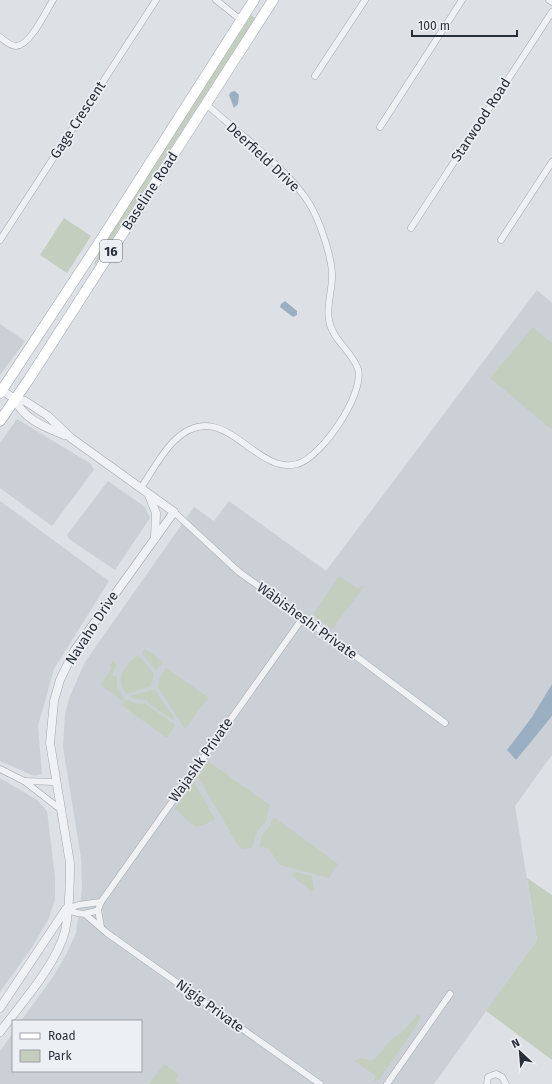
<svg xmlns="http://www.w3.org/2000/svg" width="552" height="1084" font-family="'Fira Sans',sans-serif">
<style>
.built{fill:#cbd0d6}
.green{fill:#c3cebf}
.water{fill:#9bafc2}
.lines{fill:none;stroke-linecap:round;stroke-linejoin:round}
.minor-casing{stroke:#a3a7ae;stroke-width:7}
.tertiary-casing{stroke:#a3a7ae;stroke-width:9}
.primary-casing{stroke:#9ea5b0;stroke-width:11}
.minor{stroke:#eff1f4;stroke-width:6}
.tertiary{stroke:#eff1f4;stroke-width:8}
.primary{stroke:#fff;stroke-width:10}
.labels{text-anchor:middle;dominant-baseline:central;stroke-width:3.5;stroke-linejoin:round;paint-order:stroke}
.shield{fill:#eceff3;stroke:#636972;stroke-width:1}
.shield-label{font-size:13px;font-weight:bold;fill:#282f3a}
.street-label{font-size:14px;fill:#282f3a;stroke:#eceff3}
</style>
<rect width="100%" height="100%" fill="#dde0e5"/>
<g class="built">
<polygon points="537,290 552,303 552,755 515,806 537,940 434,1084 0,1084 0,1051 13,1033 13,1071 141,1071 141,1021 21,1021 53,977 68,951 76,933 82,889 81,858 63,747 65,714 70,696 85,662 194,507 214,521 229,501 326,571"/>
<polygon points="0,324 25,341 1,374 0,374"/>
<polygon points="17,419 91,464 94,470 52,526 0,488 0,443"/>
<polygon points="108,481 145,507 150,518 115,570 69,539 67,535"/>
<polygon points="0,501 109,581 54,669 38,726 42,774 34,776 0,761"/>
<polygon points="0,778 37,800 47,811 55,877 55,899 49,918 33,946 0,992"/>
</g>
<g class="green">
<polygon points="251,15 255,18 95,265 94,264 105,242"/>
<polygon points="64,218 91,236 67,273 40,255"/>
<polygon points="533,327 552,343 552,430 490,378"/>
<polygon points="339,576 358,589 361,585 364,587 332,629 314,616 314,613"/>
<polygon points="145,649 163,662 156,671 142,653"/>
<path d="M137,656l4,2 13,16 -3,12 -24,8c-13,-11 -3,-30 10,-38z"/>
<polygon points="113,661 117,665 112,675 117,676 117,688 124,698 120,704 121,701 119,698 100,685 112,668 110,666"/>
<polygon points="166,668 209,698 206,702 205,701 185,729 158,687 160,677"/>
<polygon points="152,690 155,690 174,718 173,720 149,704 147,700 136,699 129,696"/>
<polygon points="125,699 135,703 146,704 175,725 167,738 121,705"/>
<polygon points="208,761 270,805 265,823 257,831 252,848 243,849 239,847 198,777"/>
<path d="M194,782l21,37c-23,14 -21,6 -40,-10z"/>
<polygon points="275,818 338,864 329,878 280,865 268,848 259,847 262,835 270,826 272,819"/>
<polygon points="295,872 312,876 314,890 311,891 292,876"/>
<polygon points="527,878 552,895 552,1060 486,1011 537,940"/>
<polygon points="418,1014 421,1017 418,1023 379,1080 373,1082 376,1076 354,1061 360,1058 371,1060 375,1059 390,1041 404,1030"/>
<polygon points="164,1064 179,1075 175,1080 180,1084 149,1084"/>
</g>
<g class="water">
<polygon points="235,91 239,95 238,104 234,108 229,95 231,92"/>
<polygon points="285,301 297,311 297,315 293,317 280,307 281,304"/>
<polygon points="552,684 552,716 516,760 507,750 532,717"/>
</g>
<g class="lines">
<g class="minor-casing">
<g id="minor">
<polyline points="216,0 241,20"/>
<polyline points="549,0 552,2"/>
<path d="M0,37c4,3 10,9 16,9 14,0 30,-35 37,-46"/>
<polyline points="315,76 365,0"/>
<polyline points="380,127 462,0"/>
<polyline points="411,228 552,12"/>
<polyline points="0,240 156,0"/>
<polyline points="501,240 552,162"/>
<path d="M141,488c10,-15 20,-34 33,-47 49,-48 80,35 123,23 24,-6 68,-70 61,-95 -6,-18 -26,-29 -29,-49 -3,-16 4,-31 3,-47 -1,-19 -13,-54 -23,-70 -21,-34 -72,-71 -103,-99"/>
<polyline points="174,512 239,572 337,642 445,723"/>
<polyline points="0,769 24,781 60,809"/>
<polyline points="24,781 55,782"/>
<polyline points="67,909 78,905 101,902"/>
<path d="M67,909c12,6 18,6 31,1"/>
<polyline points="86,915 107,933 320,1084"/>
<polyline points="101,927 98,910 101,902 302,619"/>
<polyline points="387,1084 450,994"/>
<polyline points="487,1084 488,1077 496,1074 502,1077 506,1084"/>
</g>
</g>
<g class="tertiary-casing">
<g id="tertiary">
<path d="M0,389l15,10 10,2 23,15 23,22 103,74 -100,139 -14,29 -6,21 -4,42 20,120c0,21 -1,49 -5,68 -8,33 -45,74 -65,101"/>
<path d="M15,399c8,20 30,28 49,36"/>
<polyline points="149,495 156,513 155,538"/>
<polyline points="0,1008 66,909"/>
</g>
</g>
<g class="primary-casing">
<g id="primary">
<polyline points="0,393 97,246 254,0"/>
<polyline points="0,421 29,379 273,0"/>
</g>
</g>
<use href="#minor" class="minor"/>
<use href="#tertiary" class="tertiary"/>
<use href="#primary" class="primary"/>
</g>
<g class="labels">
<rect class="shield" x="100" y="240" width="22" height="22" rx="3"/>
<g class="shield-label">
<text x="111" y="251">16</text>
</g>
<g class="street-label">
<text transform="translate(78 120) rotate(-57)">Gage Crescent</text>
<text transform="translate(481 120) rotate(-57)">Starwood Road</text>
<text transform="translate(263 157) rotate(43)">Deerfield Drive</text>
<text transform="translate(150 191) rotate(-57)">Baseline Road</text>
<text transform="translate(307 621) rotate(36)">Wàbisheshì Private</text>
<text transform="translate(92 628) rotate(-57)">Navaho Drive</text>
<text transform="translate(201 760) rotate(-55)">Wajashk Private</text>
<text transform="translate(210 1006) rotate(36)">Nigig Private</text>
</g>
</g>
<rect x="12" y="1020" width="130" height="52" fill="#eceff3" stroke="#9ea2a9"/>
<rect x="20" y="1033" width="20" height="6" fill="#ffffff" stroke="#9ea2a9"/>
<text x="48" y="1040" font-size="12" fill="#282f3a">Road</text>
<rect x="20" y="1050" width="20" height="12" fill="#c3cebf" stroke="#9ea2a9"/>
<text x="48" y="1060" font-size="12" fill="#282f3a">Park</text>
<g transform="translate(520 1052) rotate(334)" stroke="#eceff3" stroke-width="3" paint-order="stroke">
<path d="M0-3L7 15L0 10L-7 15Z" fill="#282f3a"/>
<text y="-6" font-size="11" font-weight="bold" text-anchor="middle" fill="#282f3a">N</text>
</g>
<path d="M412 30v6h105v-6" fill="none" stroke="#282f3a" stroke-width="2"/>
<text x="418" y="30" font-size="12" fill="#282f3a" stroke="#eceff3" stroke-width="3" paint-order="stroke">100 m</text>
</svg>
